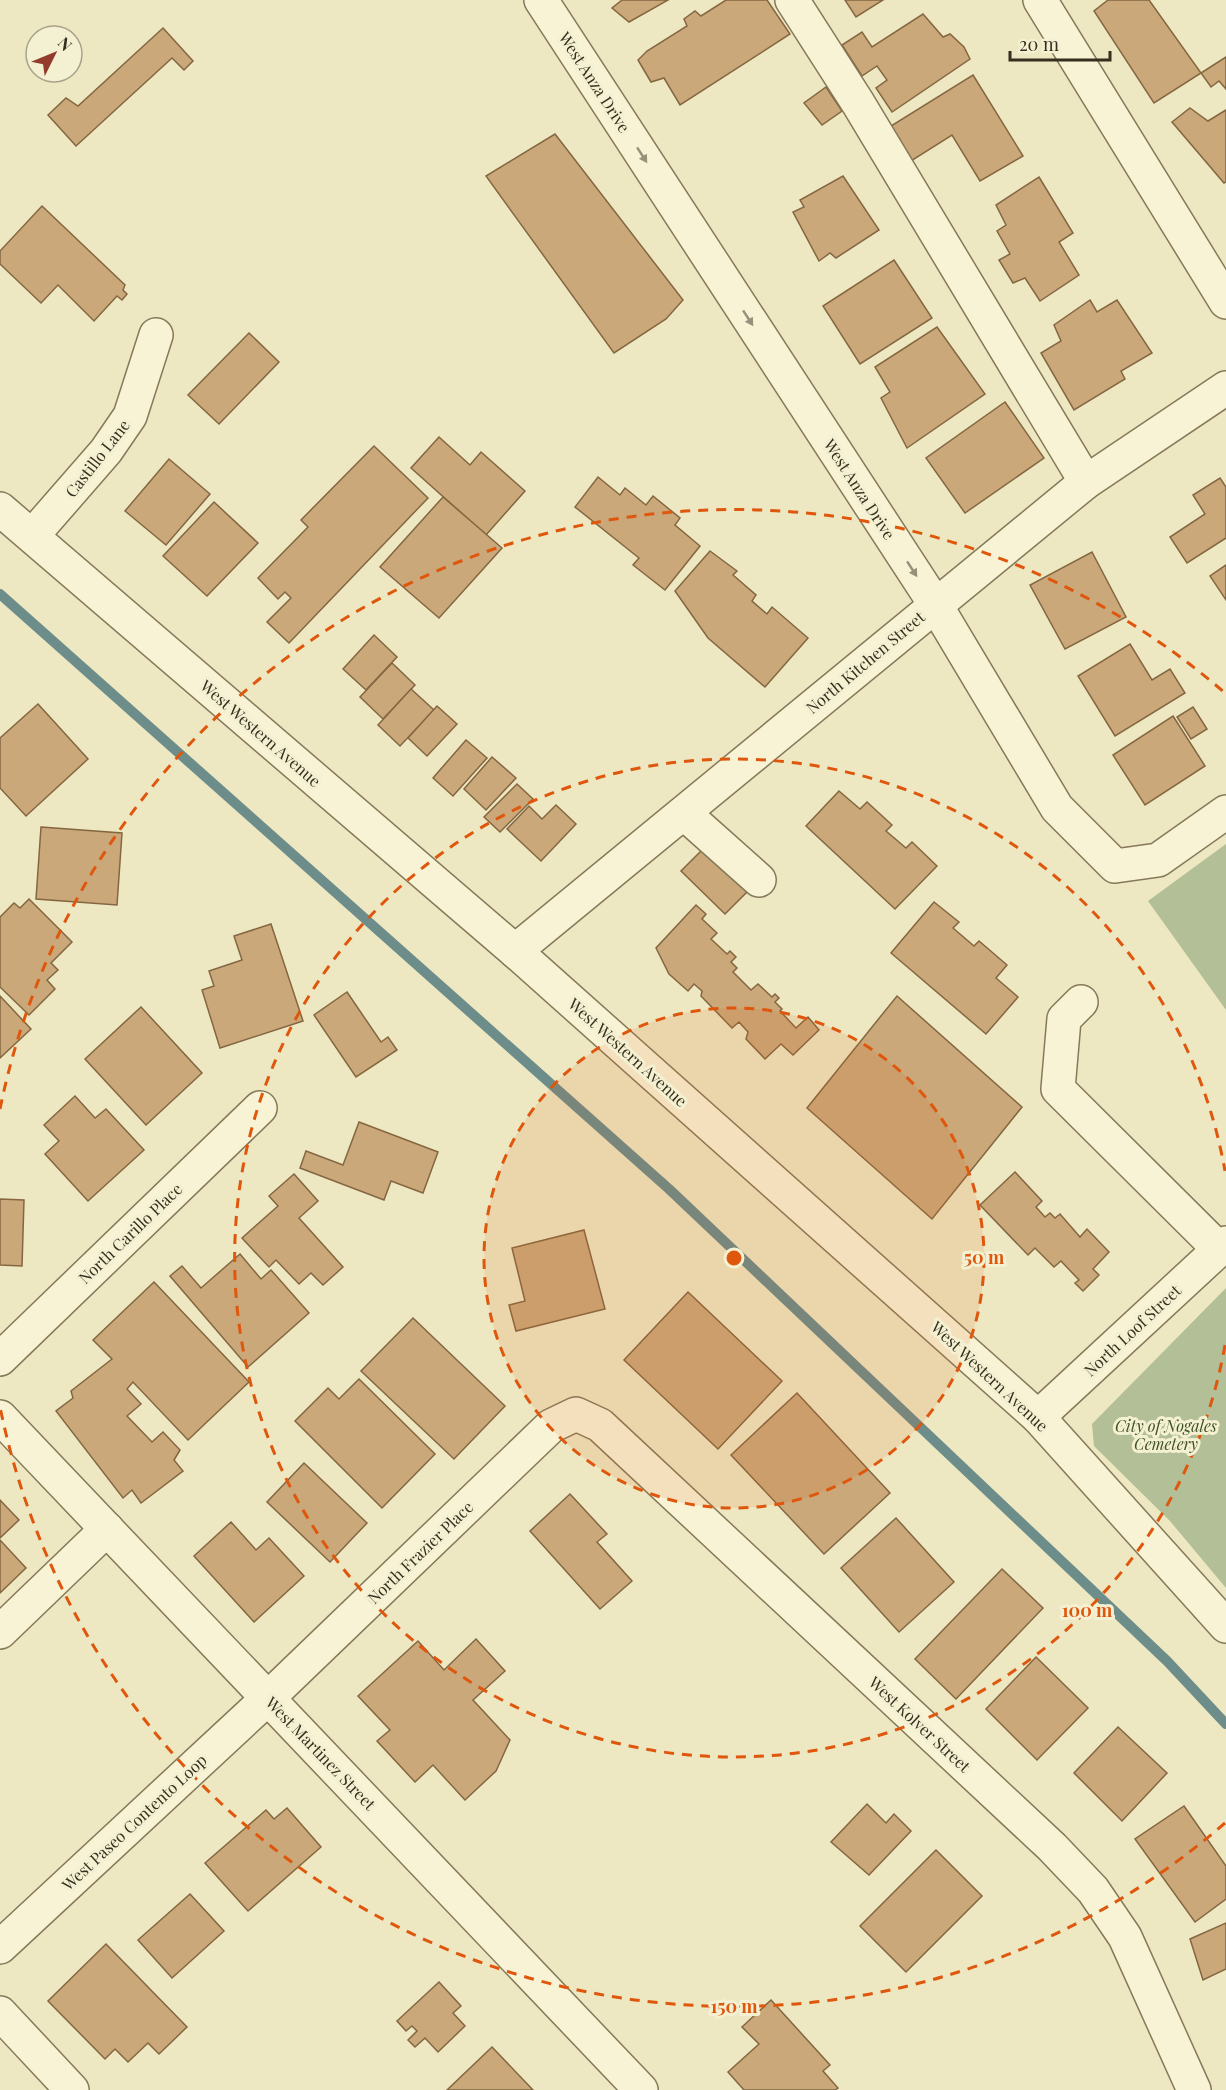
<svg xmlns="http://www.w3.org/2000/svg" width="1226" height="2090" font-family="'Playfair Display',serif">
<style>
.cemetery{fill:#b3bf96}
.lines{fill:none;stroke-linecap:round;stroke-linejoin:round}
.stream{stroke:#6c8d8a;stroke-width:10}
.building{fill:#caa879;stroke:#846741;stroke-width:1.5}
.minor-casing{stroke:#86795a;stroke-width:36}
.minor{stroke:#f8f3d5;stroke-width:33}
.oneway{fill:#97907a}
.ring{fill:none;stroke:#df570d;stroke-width:3;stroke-dasharray:10 8}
.labels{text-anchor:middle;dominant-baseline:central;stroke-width:6;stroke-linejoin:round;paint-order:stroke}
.street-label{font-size:16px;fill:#362e1e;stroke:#f4f0d2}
.park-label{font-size:16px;font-style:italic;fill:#3f5225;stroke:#f4f0d2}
.centre{fill:#df570d;stroke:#f4f0d2;stroke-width:3}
.ring-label{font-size:18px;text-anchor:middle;font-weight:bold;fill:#df570d;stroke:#f4f0d2;stroke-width:6;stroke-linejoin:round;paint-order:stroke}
</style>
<rect width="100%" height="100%" fill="#ede7c2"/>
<g class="cemetery">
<polygon points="1226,844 1226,1010 1148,901"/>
<polygon points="1226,1288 1226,1588 1170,1521 1094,1446 1092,1424"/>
</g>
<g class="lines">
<polyline class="stream" points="0,594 669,1189 1167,1661 1226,1724"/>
</g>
<g class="building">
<polygon points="622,0 668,0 629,22 612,8"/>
<polygon points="726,0 767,0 790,34 680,105 664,78 651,82 638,60 647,51 687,26 684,19 695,11 701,16"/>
<polygon points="845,0 883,0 856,17"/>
<polygon points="1108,0 1149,0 1201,73 1154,103 1094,11"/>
<polygon points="923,14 943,37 950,34 964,47 970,59 892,112 876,88 887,80 877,66 862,76 842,45 862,32 872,47"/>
<polygon points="163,28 193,61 184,70 172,58 76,146 48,115 66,98 78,106"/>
<polygon points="1226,57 1226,89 1219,81 1211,87 1201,73"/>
<polygon points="973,75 1023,156 980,181 952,135 911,161 891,126"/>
<polygon points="826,87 842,111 822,125 804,103"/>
<polygon points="1190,108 1208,121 1226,110 1226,182 1224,183 1172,122"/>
<polygon points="555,134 683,300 666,319 614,353 486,176"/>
<polygon points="843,176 879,230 836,258 830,253 819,261 793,212 804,207 800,200"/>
<polygon points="1039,177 1073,233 1059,242 1079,275 1040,301 1025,278 1013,283 999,260 1010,254 997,231 1006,225 996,205"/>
<polygon points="42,206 125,285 123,290 127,294 122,300 117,296 94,321 58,285 41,303 0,264 0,251"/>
<polygon points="894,260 932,318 860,364 823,306"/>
<polygon points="1090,300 1097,312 1117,300 1152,353 1121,371 1125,379 1074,410 1041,353 1061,341 1054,325"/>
<polygon points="937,327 985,394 907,448 881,398 890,392 875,367"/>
<polygon points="249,333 279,362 219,424 188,395"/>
<polygon points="1005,402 1044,458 965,513 926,458"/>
<polygon points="439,437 470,465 481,452 525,491 486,535 411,468"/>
<polygon points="374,446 428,498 289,643 267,622 291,598 285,592 278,599 258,578 308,527 301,520"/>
<polygon points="169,459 210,494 166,545 125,511"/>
<polygon points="598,477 620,495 625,488 646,505 653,496 680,518 675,525 700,546 665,590 633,565 639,558 575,507"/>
<polygon points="1220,478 1226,487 1226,538 1187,563 1170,537 1205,514 1193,495"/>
<polygon points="443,497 502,548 439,618 380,567"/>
<polygon points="214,502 258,543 207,596 163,556"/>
<polygon points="710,551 737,571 733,575 756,595 752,601 767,614 772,607 808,638 765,687 708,638 675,591"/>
<polygon points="1092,552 1126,617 1065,649 1030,585"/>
<polygon points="1226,565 1226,600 1210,576"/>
<polygon points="374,635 397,657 366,690 343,669"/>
<polygon points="1130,644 1152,680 1170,669 1185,693 1115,736 1078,676"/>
<polygon points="392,663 415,685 383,719 360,697"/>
<polygon points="411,689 434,710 400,746 378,725"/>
<polygon points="38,704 88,759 26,816 0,788 0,738"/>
<polygon points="437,706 457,724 427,756 408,738"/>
<polygon points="1193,707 1207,729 1191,739 1177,717"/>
<polygon points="1173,716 1205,766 1145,805 1113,755"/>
<polygon points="466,740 487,758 453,796 433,778"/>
<polygon points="492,757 516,778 486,810 464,789"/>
<polygon points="517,784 533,799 500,832 484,817"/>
<polygon points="839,791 860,809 867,802 892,825 886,831 906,848 912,842 937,866 895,909 806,826"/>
<polygon points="556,805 576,824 541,861 507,829 529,806 542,819"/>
<polygon points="41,827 122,833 117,905 36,899"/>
<polygon points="706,846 750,889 725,914 681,871"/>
<polygon points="29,899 72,942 51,963 58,970 47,980 55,989 29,1015 0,987 0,917 14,903 20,908"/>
<polygon points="934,902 959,922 953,928 974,946 979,941 1007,965 996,978 1018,997 986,1034 891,953"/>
<polygon points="696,905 706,914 702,919 717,933 711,939 727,954 730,951 736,957 731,962 737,968 733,972 751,990 758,984 772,997 775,994 779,998 775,1002 782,1009 780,1011 796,1028 808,1017 819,1030 793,1055 781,1044 765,1059 746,1039 748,1032 739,1022 732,1028 701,996 702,991 694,984 688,991 669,974 656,948"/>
<polygon points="271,924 303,1021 220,1048 202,990 214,986 209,971 242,960 234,936"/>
<polygon points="347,992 381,1042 388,1037 397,1050 356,1077 314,1015"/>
<polygon points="0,996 31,1029 0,1058"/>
<polygon points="897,996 1022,1107 932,1219 807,1108"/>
<polygon points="141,1007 202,1073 146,1125 85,1059"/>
<polygon points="75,1096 95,1118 106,1109 144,1150 88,1201 45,1154 59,1141 44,1125"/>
<polygon points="359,1122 438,1152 423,1193 391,1181 384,1200 300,1168 306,1151 343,1165"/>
<polygon points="1015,1172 1042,1201 1036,1207 1045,1217 1050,1213 1055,1218 1060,1214 1080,1237 1087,1229 1109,1252 1093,1269 1099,1275 1083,1291 1075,1283 1079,1280 1061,1261 1054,1267 1035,1248 1028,1255 980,1205"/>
<polygon points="294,1174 318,1201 299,1218 343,1267 323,1285 311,1273 299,1284 276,1260 269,1267 242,1238 278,1206 269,1196"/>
<polygon points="0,1199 24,1200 22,1266 0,1265"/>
<polygon points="584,1230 605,1309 516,1331 509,1305 525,1301 512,1248"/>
<polygon points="240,1254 261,1279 271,1270 309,1313 248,1367 170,1276 182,1266 201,1288"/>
<polygon points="154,1282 249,1382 188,1440 133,1382 127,1389 141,1404 127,1416 152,1442 163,1432 180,1450 174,1460 183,1471 141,1503 132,1490 123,1498 56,1411 73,1398 71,1391 112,1359 93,1340"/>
<polygon points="688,1292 782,1381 718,1449 624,1360"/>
<polygon points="413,1318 505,1406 454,1459 361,1371"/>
<polygon points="359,1379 435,1454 382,1508 295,1421 328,1388 339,1399"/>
<polygon points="797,1393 890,1493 824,1554 731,1455"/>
<polygon points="304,1463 367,1523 330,1562 267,1502"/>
<polygon points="570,1494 607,1534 597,1542 632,1581 600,1609 530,1531"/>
<polygon points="0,1500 19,1520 0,1538"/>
<polygon points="896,1518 954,1582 899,1632 841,1568"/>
<polygon points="231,1522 256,1550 269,1538 304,1576 254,1622 194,1556"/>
<polygon points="0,1540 26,1568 0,1593"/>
<polygon points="1002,1569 1043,1608 956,1699 915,1659"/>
<polygon points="476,1639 505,1671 473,1700 510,1740 496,1771 465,1800 433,1765 415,1782 377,1741 390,1730 358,1696 418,1641 444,1670"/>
<polygon points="1036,1657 1088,1708 1037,1760 986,1709"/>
<polygon points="1118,1727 1167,1773 1122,1821 1074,1773"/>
<polygon points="867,1804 886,1823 894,1814 911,1831 869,1875 831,1842"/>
<polygon points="1184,1806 1226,1866 1226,1899 1195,1922 1135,1839"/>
<polygon points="287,1808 321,1847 248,1911 205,1863 266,1810 274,1819"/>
<polygon points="936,1850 982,1896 906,1972 860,1926"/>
<polygon points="190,1894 224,1931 172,1978 138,1940"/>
<polygon points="1226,1923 1226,1969 1203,1980 1190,1939"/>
<polygon points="106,1944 187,2027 159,2054 148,2043 128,2062 115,2049 105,2059 48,2001"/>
<polygon points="439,1982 461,2006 453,2013 465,2026 438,2052 425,2038 415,2047 408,2040 417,2031 412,2026 406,2031 397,2021"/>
<polygon points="771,2000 830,2065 823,2071 838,2088 835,2090 744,2090 728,2072 759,2044 742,2027"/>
<polygon points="492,2047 533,2090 447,2090"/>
</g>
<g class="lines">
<g class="minor-casing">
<g id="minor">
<polyline points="541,0 935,604 1057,808 1115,866 1158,860 1226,812"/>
<polyline points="792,0 858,103 1086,482"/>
<polyline points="1040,0 1226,302"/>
<polyline points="0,509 515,951 1038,1417 1226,1626"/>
<polyline points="32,536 106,451 130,416 156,335"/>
<polyline points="685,814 759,880"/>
<polyline points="515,951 1086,482 1226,388"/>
<polyline points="1081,1002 1064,1019 1058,1089 1219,1249"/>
<polyline points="0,1359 260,1108"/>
<polyline points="0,1417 641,2090"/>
<polyline points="1038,1417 1226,1243"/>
<polyline points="0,1632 107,1529"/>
<polyline points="0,1947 268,1698 551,1426 576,1414 600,1425 1052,1847 1093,1890 1125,1937 1194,2090"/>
<polyline points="0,2013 72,2090"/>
</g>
</g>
<use href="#minor" class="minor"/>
</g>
<defs><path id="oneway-solid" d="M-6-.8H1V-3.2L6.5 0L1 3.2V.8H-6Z" transform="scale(1.5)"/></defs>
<g class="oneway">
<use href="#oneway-solid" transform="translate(642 155) rotate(57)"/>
<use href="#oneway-solid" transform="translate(748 318) rotate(57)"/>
<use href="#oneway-solid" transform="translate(912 569) rotate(57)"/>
</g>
<circle cx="734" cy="1258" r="250" fill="#df570d" fill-opacity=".12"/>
<g class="ring">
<circle cx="734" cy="1258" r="250"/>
<path d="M1225 1345A499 499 0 1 1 1225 1171"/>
<path d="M1225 1823A749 749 0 0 1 0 1407M0 1109A749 749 0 0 1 1225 693"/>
</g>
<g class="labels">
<g class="street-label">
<text transform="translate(595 82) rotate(57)">West Anza Drive</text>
<text transform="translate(97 458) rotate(-52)">Castillo Lane</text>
<text transform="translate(860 489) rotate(57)">West Anza Drive</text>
<text transform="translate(865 662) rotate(-40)">North Kitchen Street</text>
<text transform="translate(261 733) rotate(41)">West Western Avenue</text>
<text transform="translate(628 1052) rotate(42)">West Western Avenue</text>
<text transform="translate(130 1233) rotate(-44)">North Carillo Place</text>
<text transform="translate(1132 1330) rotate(-43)">North Loof Street</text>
<text transform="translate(990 1376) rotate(43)">West Western Avenue</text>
<text transform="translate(420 1552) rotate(-44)">North Frazier Place</text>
<text transform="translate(920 1724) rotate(43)">West Kolver Street</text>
<text transform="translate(321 1753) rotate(46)">West Martinez Street</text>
<text transform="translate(134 1822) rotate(-43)">West Paseo Contento Loop</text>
</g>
<g class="park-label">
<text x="1166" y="1425">City of Nogales<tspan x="1166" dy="18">Cemetery</tspan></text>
</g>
</g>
<circle cx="734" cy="1258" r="9" class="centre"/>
<g class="ring-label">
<text x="984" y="1264">50 m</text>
<text x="1087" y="1617">100 m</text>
<text x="734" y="2013">150 m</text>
</g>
<g transform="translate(54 54) rotate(47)"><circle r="28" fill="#f4f0d2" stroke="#a8a28a" stroke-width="1.5"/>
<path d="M0-4.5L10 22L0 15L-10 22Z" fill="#933c2c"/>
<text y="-9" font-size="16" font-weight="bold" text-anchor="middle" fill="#362e1e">N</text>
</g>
<path d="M1010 51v9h100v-9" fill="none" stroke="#362e1e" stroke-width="3"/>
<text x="1019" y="51" font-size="18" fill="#362e1e" stroke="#f4f0d2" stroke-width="4.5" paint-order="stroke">20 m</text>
</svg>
